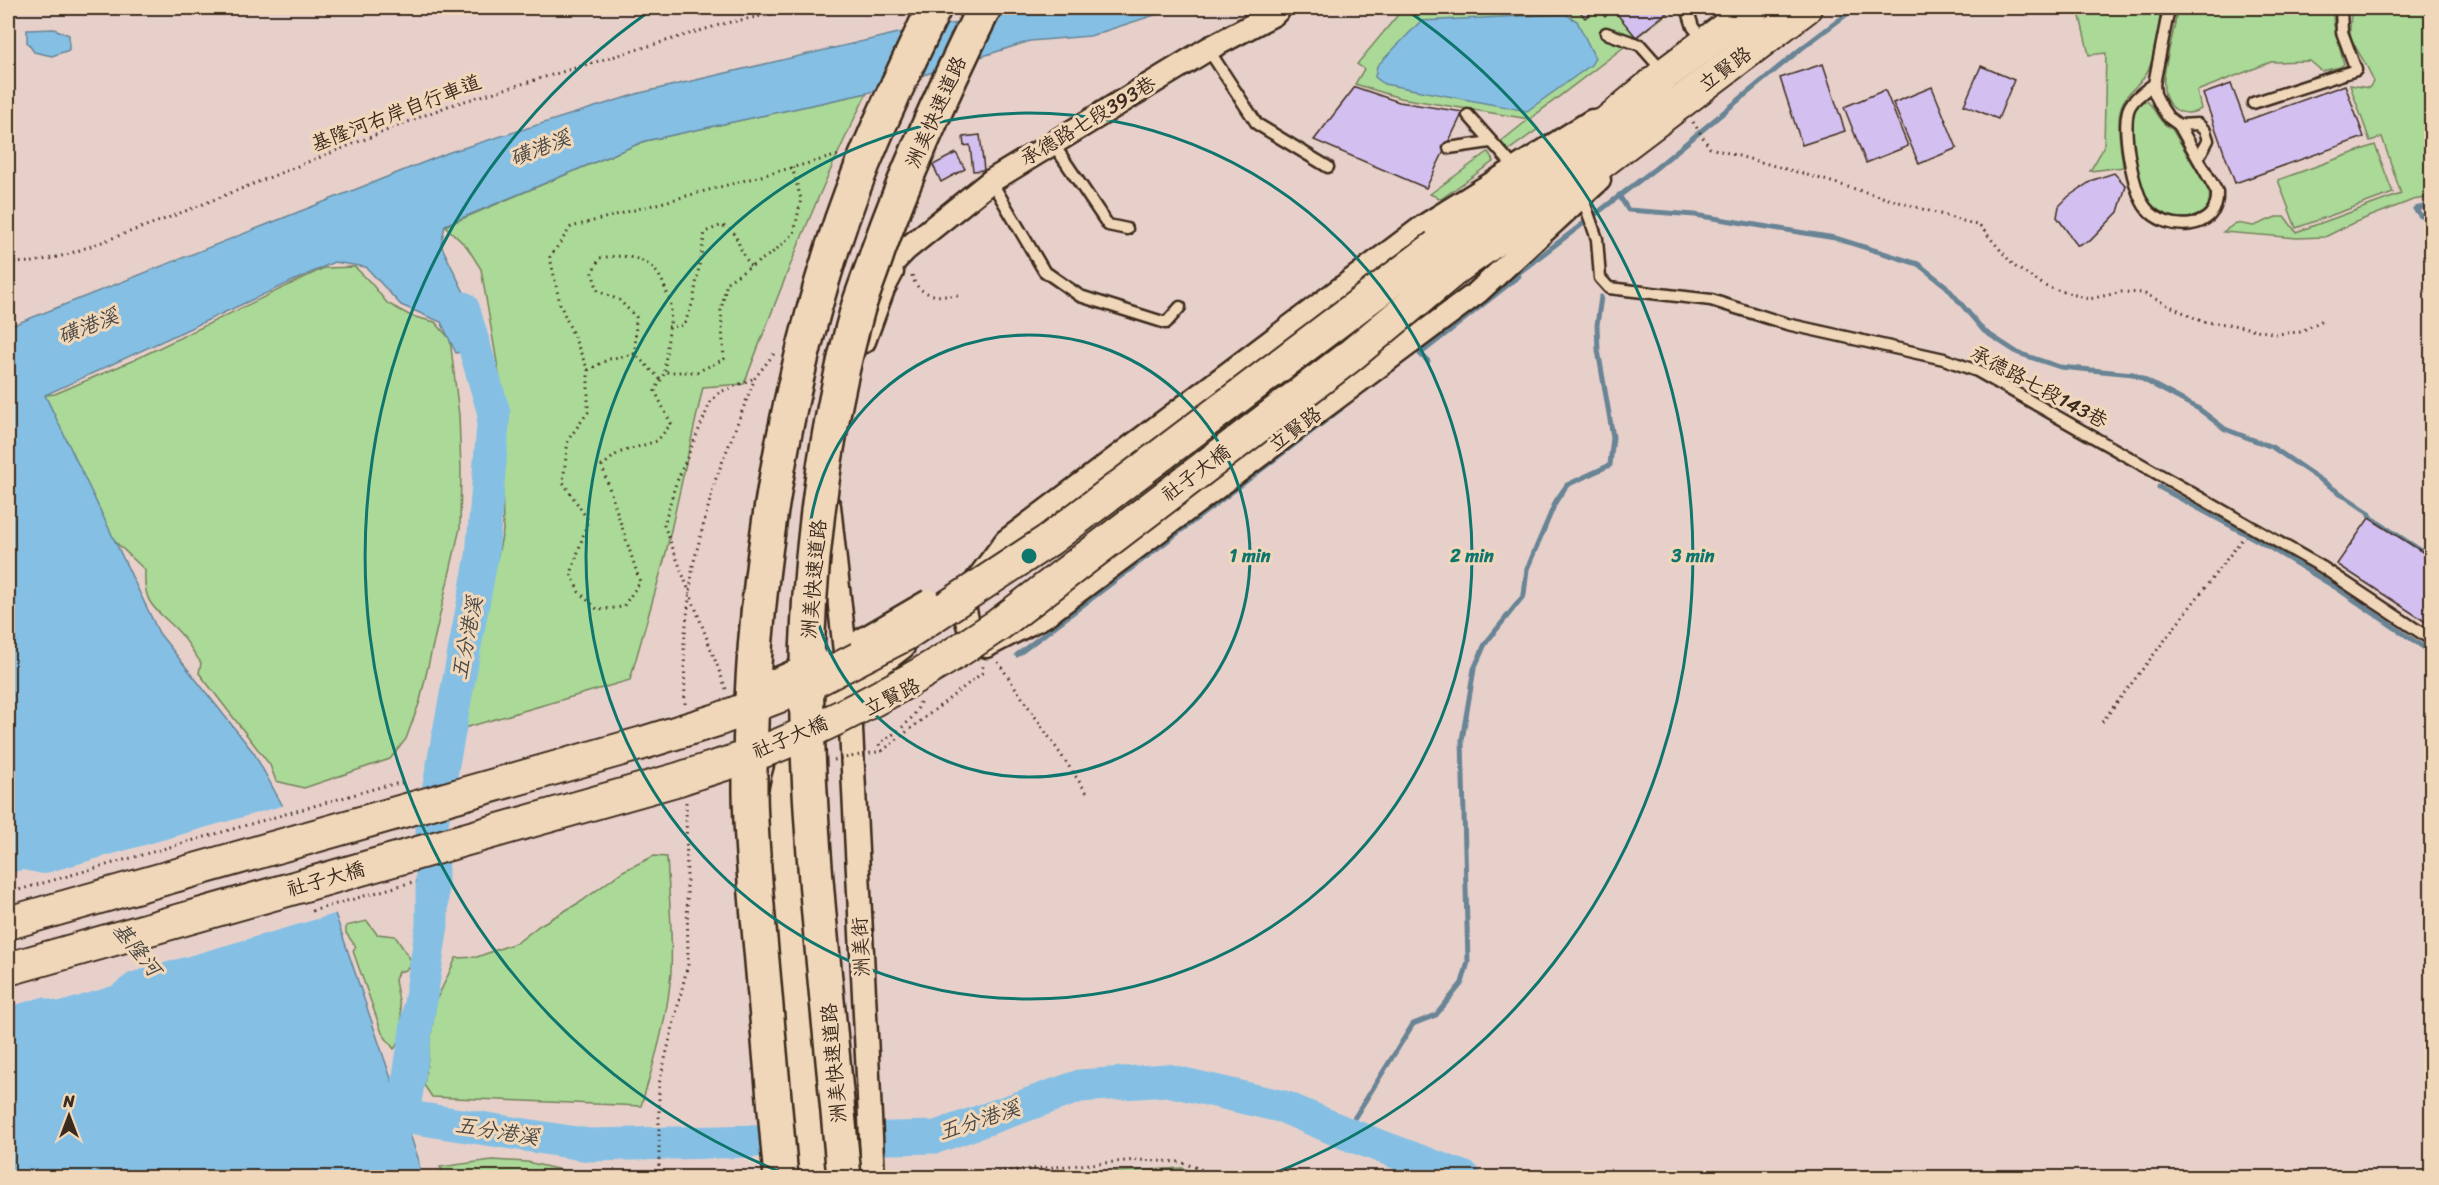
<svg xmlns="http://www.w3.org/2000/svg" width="2439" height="1185" font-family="Sriracha,'LXGW WenKai TC',sans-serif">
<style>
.green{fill:#abd998;stroke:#73825b;stroke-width:1.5}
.water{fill:#85c0e4;stroke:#678495;stroke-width:1.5}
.pier{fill:#e8d0ca}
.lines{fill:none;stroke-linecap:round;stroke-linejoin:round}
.stream{stroke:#678495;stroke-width:5}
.river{stroke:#85c0e4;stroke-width:33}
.building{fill:#d3c0f1;stroke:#3b2a1e;stroke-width:1.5}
.lane-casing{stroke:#3b2a1e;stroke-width:15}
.street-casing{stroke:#3b2a1e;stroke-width:27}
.secondary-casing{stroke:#3b2a1e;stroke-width:36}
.highway-casing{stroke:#3b2a1e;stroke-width:38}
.path{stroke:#3b2a1e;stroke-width:3;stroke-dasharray:1.5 4.5;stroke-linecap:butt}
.lane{stroke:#f1d7b9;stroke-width:10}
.street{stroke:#f1d7b9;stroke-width:22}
.secondary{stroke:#f1d7b9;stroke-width:32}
.highway{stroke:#f1d7b9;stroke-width:33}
.street-bridge-casing{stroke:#3b2a1e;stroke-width:27;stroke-linecap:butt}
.secondary-bridge-casing{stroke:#3b2a1e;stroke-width:36;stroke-linecap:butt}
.highway-bridge-casing{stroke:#3b2a1e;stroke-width:38;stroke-linecap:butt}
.path-bridge{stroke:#3b2a1e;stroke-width:3;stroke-dasharray:1.5 4.5;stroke-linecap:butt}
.street-bridge{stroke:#f1d7b9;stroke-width:22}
.secondary-bridge{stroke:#f1d7b9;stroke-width:32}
.highway-bridge{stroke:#f1d7b9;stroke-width:33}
.ring{fill:none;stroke:#0f766e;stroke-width:3}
.labels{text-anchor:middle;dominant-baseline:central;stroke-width:6;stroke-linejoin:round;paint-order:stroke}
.street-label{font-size:20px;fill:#3b2a1e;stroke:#f1d7b9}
.water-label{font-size:21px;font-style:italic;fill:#4a4846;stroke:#f1d7b9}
.centre{fill:#0f766e;stroke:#f1d7b9;stroke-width:3}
.ring-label{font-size:18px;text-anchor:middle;font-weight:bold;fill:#0f766e;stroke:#f1d7b9;stroke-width:6;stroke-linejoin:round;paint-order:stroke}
</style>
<rect width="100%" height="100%" fill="#e8d0ca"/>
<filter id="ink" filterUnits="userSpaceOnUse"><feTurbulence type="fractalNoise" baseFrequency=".0167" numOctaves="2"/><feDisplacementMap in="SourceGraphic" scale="12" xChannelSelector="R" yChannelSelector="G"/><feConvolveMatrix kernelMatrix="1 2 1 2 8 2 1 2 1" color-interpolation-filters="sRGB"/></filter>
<g filter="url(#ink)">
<g class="green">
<polygon points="1484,8 1668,8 1671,11 1530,119 1538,129 1506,152 1499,143 1529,119 1400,98 1355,84 1364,69 1357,64 1402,10"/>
<path d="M2078,8h81c3,13 -5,50 -11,63 -7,14 -22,20 -27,36 -5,19 0,42 2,60l-33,4 14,-24 2,-94 -17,2z"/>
<path d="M2179,8h153l2,17 10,39 -4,3 -18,4 -12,-10 -39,1 -74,29 4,18c-9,5 -17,6 -26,0 -26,-16 1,-71 1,-95z"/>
<path d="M2351,8h80v189l-18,3 -60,23 -28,14 -28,1 -74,-6 13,-9 18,3 22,-9h9l11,15 105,-38 -19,-57 -12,4 -20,-56 19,3 4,-6c-3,-16 -16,-28 -22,-45 -3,-9 1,-19 0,-29z"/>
<path d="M867,93c-48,95 -85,192 -123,291l-41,3 -38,170 -35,123 -169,49 42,-198 -2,-145 -20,-117 -14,-22 -22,-21 200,-85z"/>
<path d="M2147,101c11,11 9,20 25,28l37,62c6,31 -36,33 -54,18 -11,-9 -23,-50 -24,-64 -1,-13 2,-26 4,-37l7,-6z"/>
<polygon points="2375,145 2393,193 2296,228 2278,180"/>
<polygon points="1488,152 1494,161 1441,199 1430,194"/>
<path d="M355,267l16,16 16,20 24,13 24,6 15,17 9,76 2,54 -1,59 -40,173 -14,38 -16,20 -86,29 -28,-7 -6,-16 -71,-92 2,-10c-7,-10 -14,-22 -22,-31 -23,-25 -36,-24 -34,-62l-62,-59 -38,-116 10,-1 79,-34 190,-92z"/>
<path d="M654,856l13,1c2,38 6,77 4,115 -3,45 -17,91 -30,134l-209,-9 -8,-12 12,-84 20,-43 21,-1 41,-15 22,-17 42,-24 41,-30z"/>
<path d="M367,921l10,13 18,2 17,26 -6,8 -8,2 -3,8c3,20 14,52 -1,69l-12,-16 -29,-82 3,-4 -10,-14v-7z"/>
<polygon points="492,1160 527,1162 591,1177 446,1177 440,1167"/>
<polygon points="1182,1168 1211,1177 1029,1177"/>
</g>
<g class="water">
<polygon points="1048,8 1176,8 1090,36 1030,41 867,93 645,141 445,225 441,245 490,346 456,353 441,322 401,305 366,267 334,262 45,395 159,633 254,753 325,884 418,1158 421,1177 8,1178 8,327 450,152 640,93 903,32"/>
<polygon points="1565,14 1577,21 1595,58 1591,65 1527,111 1384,84 1375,77 1377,66 1421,21"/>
<polygon points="54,29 69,35 69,50 52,56 34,52 27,42 27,30"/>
</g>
<polygon class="pier" points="285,805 328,883 338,913 129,973 112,986 60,1002 42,997 8,1007 8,873 23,870 43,874"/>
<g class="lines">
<g class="stream">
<polyline points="1619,195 1628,210 1695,215 1835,238 1918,264 1946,286 1984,331 2018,353 2060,367 2133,374 2199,409 2225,429 2272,447 2368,512 2370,517 2432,558"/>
<polyline points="2432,205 2415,209 2421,216 2432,215"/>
<polyline points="1496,290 1656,168 1802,48 1855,8"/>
<polyline points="1428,361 1420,354 1519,276"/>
<polyline points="2159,487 2259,541 2335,587 2432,653"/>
<polyline points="1017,655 1341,409"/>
<polyline points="1345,1133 1413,1024 1436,1015 1462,983 1468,962 1462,740 1474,669 1485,644 1524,595 1527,569 1556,501 1567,485 1610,465 1613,437 1598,350 1597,325 1601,297"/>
</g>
<g class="river">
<polyline points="403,1116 432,925 432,823 482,556 494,413 463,308"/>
<polyline points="358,1123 403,1116 589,1145 936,1137 1080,1086 1167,1080 1284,1107 1345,1133 1465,1178"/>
</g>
</g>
<g class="building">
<polygon points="1577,8 1612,8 1613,9 1605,17 1597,8 1585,18"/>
<polygon points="1612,8 1666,8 1669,11 1636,37"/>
<polygon points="1823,64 1845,131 1802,145 1780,78"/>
<polygon points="1981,66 2014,80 1998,119 1964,105"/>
<polygon points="2231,84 2245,121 2345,85 2364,137 2235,183 2203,94"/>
<polygon points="1355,87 1399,102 1463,112 1426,188 1314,140"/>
<polygon points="1932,87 1957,148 1919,164 1893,103"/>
<polygon points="1885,90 1908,146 1866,163 1844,107"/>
<polygon points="980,135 984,170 973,171 970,145 964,146 963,137"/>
<polygon points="956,153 965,169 941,182 933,165"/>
<polygon points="2114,173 2126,186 2118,212 2090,241 2077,245 2057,217 2059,206 2069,196 2093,180"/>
<polygon points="2369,518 2432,558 2432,626 2337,564"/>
</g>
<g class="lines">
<g class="lane-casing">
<g id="lane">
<polyline points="1687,8 1693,27 1704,41"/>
<polyline points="1606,33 1640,45 1663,71"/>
<polyline points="1208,49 1257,124 1328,167"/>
<path d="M2154,84c-8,6 -19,13 -24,22 -10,18 3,87 16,102 20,25 74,24 71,-16l-38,-67 -11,-8 -6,-9 -7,-14 -1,-10 15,-76"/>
<polyline points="2253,103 2356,70 2342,32 2341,8"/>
<polyline points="1468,115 1515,168"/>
<polyline points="2179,125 2198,124 2205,131 2208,140 2198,158"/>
<polyline points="1052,142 1108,225 1127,229"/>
<polyline points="1449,148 1490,142"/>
<polyline points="991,181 1044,271 1080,296 1166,323 1180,307"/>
<polyline points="1582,196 1597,239 1600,278 1609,288 1711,300 1787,324 1944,359 1977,371 2322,567 2432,640"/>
</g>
</g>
<g class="street-casing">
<g id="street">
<polyline points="870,286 905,250 991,181 1208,49 1274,14 1280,8"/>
<polyline points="864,341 883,289 892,272"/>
<polyline points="829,506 849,688 873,1178"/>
<polyline points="976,581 1006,541 1424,226 1592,121"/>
<polyline points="963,600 968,625 987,646"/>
<polyline points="992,643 1046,615 1478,292 1599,180"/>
<polyline points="849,688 903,647"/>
</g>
</g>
<g class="secondary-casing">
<g id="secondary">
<polyline points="1437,246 1517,187 1574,150 1665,74 1753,8"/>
<polyline points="1456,268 1562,192 1805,8"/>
</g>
</g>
<g class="highway-casing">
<path id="highway" d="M813,1178l-29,-372c7,-51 24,-85 65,-118"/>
</g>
<g class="path">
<polyline points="1693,122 1710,148 1811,176 1980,226 2014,266 2047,287 2089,299 2122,292 2143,293 2203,322 2228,324 2276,334 2300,332 2325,319"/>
<polyline points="792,167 801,199 794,234 772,253 727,282 721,310 724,359 697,372 665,372 655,391 671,424 657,441 618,453 602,466 640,582 623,607 598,610 579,592 571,574 588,520 563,482 568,440 588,412 588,370 560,304 550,257 571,227 839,155"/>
<polyline points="8,263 33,262 66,255 168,218 448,106 726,23 802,8"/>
<path d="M912,275c6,24 30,21 49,21"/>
<polyline points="668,327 684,325 693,302 705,232 722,225 735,234 742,252 751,267"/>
<path d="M635,354l1,-37 -17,-17 -21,-9 -6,-19 8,-14c29,-5 55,0 65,30 2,5 5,12 6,18 0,22 -6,44 -6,66"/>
<polyline points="588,370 609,359 635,354 661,380"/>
<polyline points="998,662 1089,796"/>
<polyline points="685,704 684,642 693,565 715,481 755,378 776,351"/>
<polyline points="2102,722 2243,538"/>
<polyline points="882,751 982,673 983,666"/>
<path d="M882,751l-3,-7c17,-12 35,-22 41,-42"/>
<polyline points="659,1178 659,1084 688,964 686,801"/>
<polyline points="908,1178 937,1177 1138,1160 1180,1162 1226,1178"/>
</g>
<use href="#lane" class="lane"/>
<use href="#street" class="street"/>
<use href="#secondary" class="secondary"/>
<use href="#highway" class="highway"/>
<g class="street-bridge-casing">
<g id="street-bridge">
<polyline points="862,640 929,601"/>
<polyline points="750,691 819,661"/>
</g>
</g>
<g class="secondary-bridge-casing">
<g id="secondary-bridge">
<polyline points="8,923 643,743 717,720 803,687 906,634 1049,540 1437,246"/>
<path d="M8,969l671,-190c35,-12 73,-22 107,-37 74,-32 146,-72 212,-117l352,-269 106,-88"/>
</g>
</g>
<g class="highway-bridge-casing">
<g id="highway-bridge">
<path d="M781,1178c-7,-73 -13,-145 -19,-217 -5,-56 -11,-112 -12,-168 -1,-184 27,-372 83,-547 26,-83 64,-160 101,-238"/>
<path d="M844,1178c-13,-152 -33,-305 -37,-458 -3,-134 15,-283 51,-412 6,-19 14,-38 20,-57 30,-84 67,-164 106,-243"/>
</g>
</g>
<g class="path-bridge">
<polyline points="726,689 664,525 675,486 711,401 720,392 755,378"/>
<polyline points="834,760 882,751"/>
<polyline points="8,893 384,786 407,782"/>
<polyline points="312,911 416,881"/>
</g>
<use href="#street-bridge" class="street-bridge"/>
<use href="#secondary-bridge" class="secondary-bridge"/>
<use href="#highway-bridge" class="highway-bridge"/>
</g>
</g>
<g class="ring">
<circle cx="1029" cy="556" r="221"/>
<circle cx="1029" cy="556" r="443"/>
<path d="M791 1176A664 664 0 0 1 653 9M1405 9A664 664 0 0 1 1267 1176"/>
</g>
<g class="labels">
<g class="street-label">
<text transform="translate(1725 69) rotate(-37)">立賢路</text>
<text transform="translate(936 112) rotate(-66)">洲美快速道路</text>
<text transform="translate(396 113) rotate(-21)">基隆河右岸自行車道</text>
<text transform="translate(1088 121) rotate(-31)">承德路七段393巷</text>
<text transform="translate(2039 387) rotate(28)">承德路七段143巷</text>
<text transform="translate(1295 429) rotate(-37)">立賢路</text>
<text transform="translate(1196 473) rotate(-37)">社子大橋</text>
<text transform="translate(814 579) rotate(-85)">洲美快速道路</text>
<text transform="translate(892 697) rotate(-26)">立賢路</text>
<text transform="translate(790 737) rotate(-23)">社子大橋</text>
<text transform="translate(326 879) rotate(-16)">社子大橋</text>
<text transform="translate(861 947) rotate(-93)">洲美街</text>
<text transform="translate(834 1063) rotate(-95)">洲美快速道路</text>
</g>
<g class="water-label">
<text transform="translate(540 148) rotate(-21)">磺港溪</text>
<text transform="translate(88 326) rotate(-21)">磺港溪</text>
<text transform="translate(467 638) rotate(-79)">五分港溪</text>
<text transform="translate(137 949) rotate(51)">基隆河</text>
<text transform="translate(979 1120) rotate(-18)">五分港溪</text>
<text transform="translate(497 1131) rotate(9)">五分港溪</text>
</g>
</g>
<circle cx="1029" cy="556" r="9" class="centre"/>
<g class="ring-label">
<text x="1250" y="562">1 min</text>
<text x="1472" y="562">2 min</text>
<text x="1693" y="562">3 min</text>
</g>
<rect width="2439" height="1185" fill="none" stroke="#f1d7b9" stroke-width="30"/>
<rect x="15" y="15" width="2409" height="1155" fill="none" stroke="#3b2a1e" stroke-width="2" filter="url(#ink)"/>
<g transform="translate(69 1116)" stroke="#f1d7b9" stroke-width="4.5" paint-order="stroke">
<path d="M0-4.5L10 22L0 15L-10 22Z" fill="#3b2a1e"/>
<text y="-9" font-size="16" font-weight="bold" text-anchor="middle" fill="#3b2a1e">N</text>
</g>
</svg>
